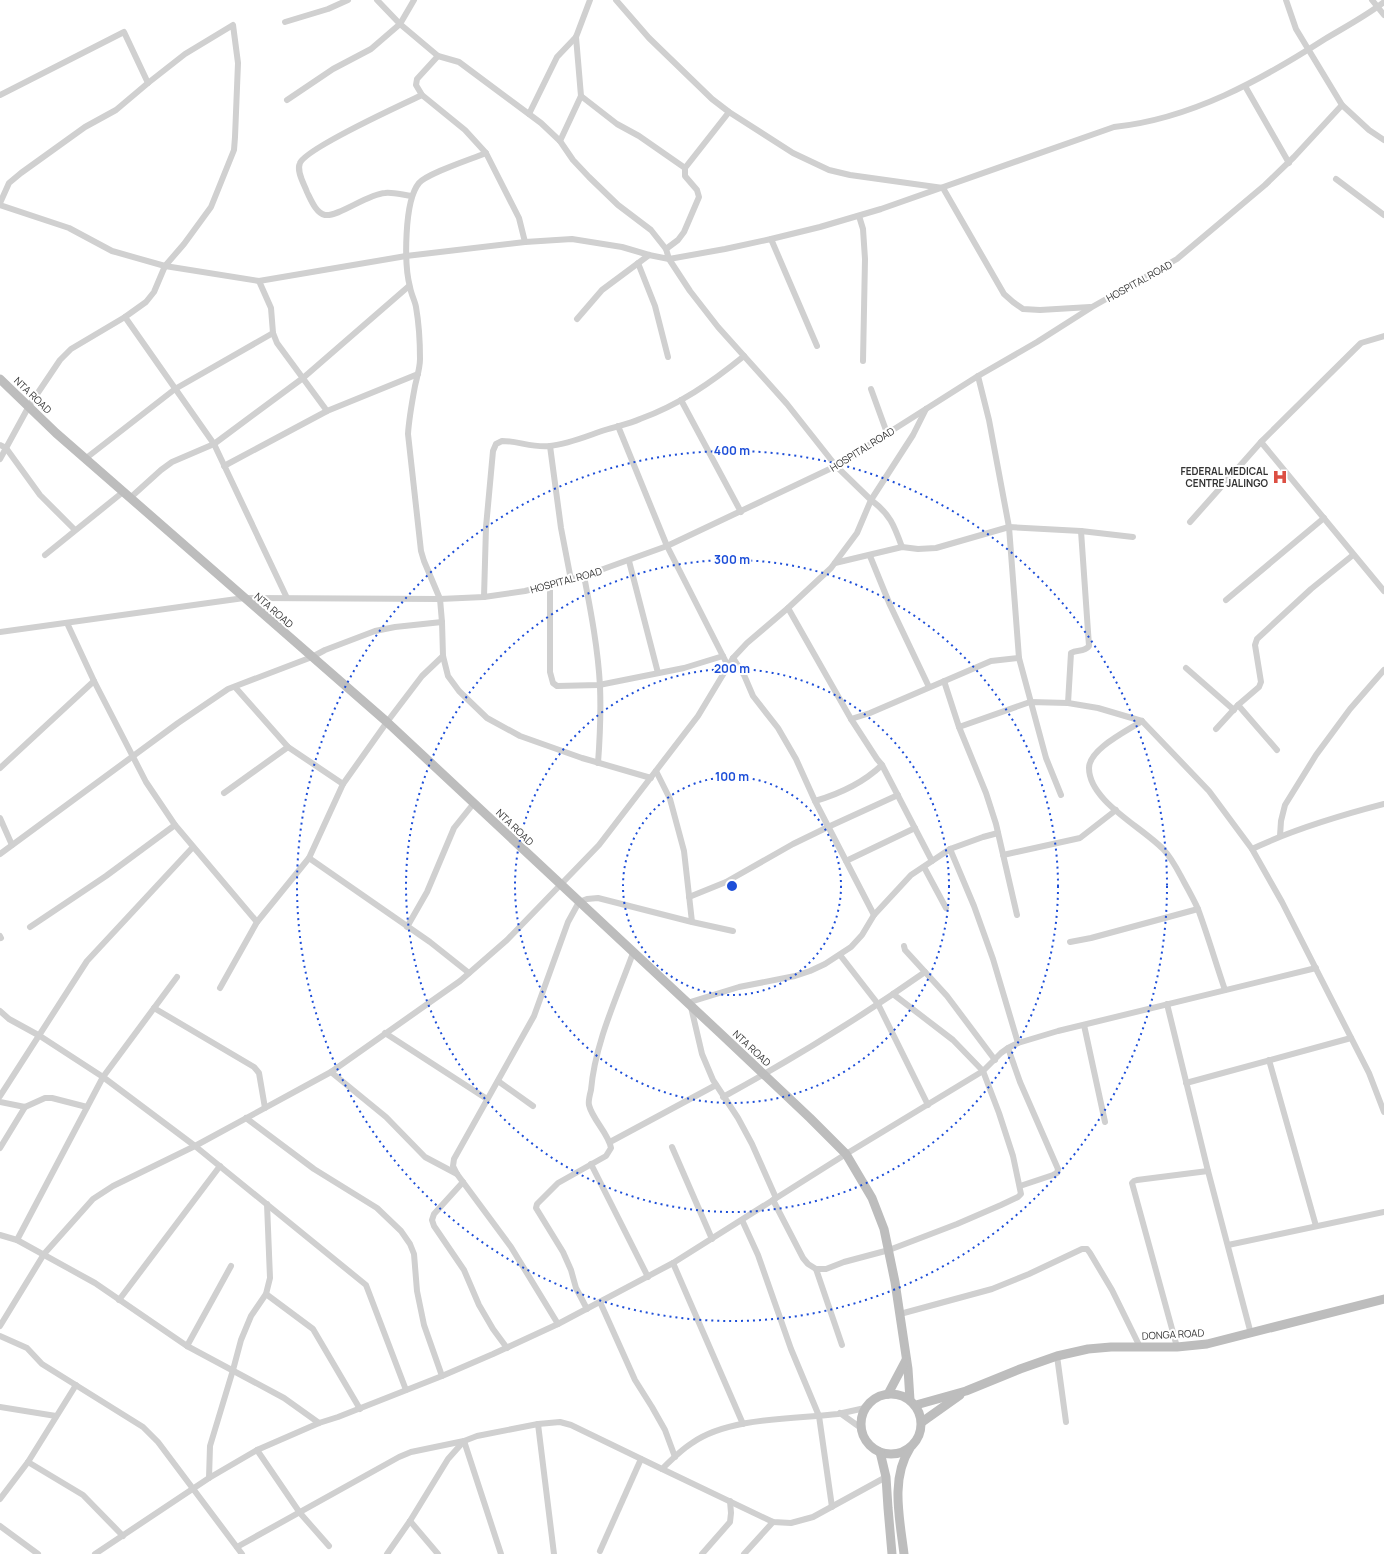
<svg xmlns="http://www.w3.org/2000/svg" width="1384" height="1554" font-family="Manrope,sans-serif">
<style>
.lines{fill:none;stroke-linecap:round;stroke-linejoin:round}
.street{stroke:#d0d0d0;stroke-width:6}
.secondary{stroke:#bdbdbd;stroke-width:9}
.ring{fill:none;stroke:#1d4ed8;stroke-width:2;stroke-dasharray:2 4}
.labels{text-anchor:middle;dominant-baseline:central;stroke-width:4;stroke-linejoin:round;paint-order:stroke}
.street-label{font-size:10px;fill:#333;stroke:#fff}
.poi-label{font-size:10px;font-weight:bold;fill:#333;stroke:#fff;text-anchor:end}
.centre{fill:#1d4ed8;stroke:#fff;stroke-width:2}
.ring-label{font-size:12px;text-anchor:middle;font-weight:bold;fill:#1d4ed8;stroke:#fff;stroke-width:4;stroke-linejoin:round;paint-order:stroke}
</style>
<rect width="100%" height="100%" fill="#fff"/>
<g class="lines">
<g class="street">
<polyline points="616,0 649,38 712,99 729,112 793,153 829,170 850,175 943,188 1004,294 1013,302 1023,309 1040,310 1090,307"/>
<polyline points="1286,0 1296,29 1342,105"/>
<polyline points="1372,0 1384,15"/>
<polyline points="285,22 328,9 348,0"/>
<polyline points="438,56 417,79 416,85 422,95 465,130 486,153 519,218 525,242"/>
<polyline points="1245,86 1289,163"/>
<polyline points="0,95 124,32 148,83"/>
<polyline points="581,96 617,124 639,136 685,168"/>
<polyline points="287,100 333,69 371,49 400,24 414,0"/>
<polyline points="529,114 557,57 576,37 590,0"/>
<polyline points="560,141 581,96 576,37"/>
<path d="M486,153c-14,6 -58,20 -67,30 -15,18 -15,82 -9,104 1,7 5,14 6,20 3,17 4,35 4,52 0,9 -3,18 -5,27 -3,16 -6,32 -7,48l13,117 3,10 16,38 2,23 1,34 5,20 11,15 28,27 33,18 62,22 69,20"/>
<polyline points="1336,179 1384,215"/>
<path d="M412,196c-9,-1 -19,-4 -27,-3 -18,1 -46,24 -60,22 -9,-2 -14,-15 -18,-23 -3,-8 -11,-21 -7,-29 6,-15 103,-59 122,-68"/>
<polyline points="0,203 9,183 21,173 85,127 116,110 148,83 185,54 233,25 238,63 235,137 234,150 211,207 184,244 165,266 154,292 146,302 125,317 71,349 60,360 29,406 0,459"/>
<path d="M0,205l69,23 43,23 53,15 94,15 147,-25 119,-14 47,-3 50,8 27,8 20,4 56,-10 46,-10 49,-12 61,-18 233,-82c77,-8 147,-47 211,-88 20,-12 41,-23 59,-37"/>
<polyline points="859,216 863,229 865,259 863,361"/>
<polyline points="771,239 817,346"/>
<polyline points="666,249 678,240 684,232 699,197 697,190 685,176 685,168 729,112"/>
<polyline points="638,263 655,306 668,357"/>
<polyline points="259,281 271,308 273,333 277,343 327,411"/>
<polyline points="125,317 214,444 287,598"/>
<polyline points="577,319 602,290 649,255"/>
<polyline points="978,376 989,420 1009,527 1019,658 1046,758 1061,795"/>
<polyline points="871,389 887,433"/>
<polyline points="681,400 741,512"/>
<polyline points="618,426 667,546 728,666"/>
<polyline points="1261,442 1384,591"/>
<polyline points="0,445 6,448 40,495 75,530"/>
<polyline points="550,446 561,528 571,580"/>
<polyline points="85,459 175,389 273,333"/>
<polyline points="224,466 327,411 418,374"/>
<polyline points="130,498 161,470 172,462 214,444 303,378 409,286"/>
<polyline points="1190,522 1261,442 1361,343 1384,336"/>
<path d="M902,547c-8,-22 -12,-33 -31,-47l42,-65 13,-26"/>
<polyline points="45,555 123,492"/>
<polyline points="870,556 890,605 929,687"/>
<polyline points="629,561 658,673"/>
<polyline points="835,563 902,547 918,549 936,548 1009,527 1081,531 1133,537"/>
<path d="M584,576c7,36 14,73 16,110 1,26 0,51 -2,77"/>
<polyline points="550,585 550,672 553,683 557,686 599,685 684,668 723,656"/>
<path d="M484,597l2,-70 7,-76 3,-7 6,-3c16,0 31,7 48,5 19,-2 37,-10 55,-16 12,-4 24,-6 35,-11 39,-14 72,-37 104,-63"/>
<polyline points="1226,600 1324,518"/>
<polyline points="788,608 851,719 877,759 882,765 932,861"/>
<polyline points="67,623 94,681 146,782 175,825 257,922"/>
<polyline points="0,632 244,598 440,599 484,597 525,591 584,576 667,546 836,466 978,376 1037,342 1092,307 1177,259 1265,185 1294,157 1342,105 1369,130 1384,140"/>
<polyline points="733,658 744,675 753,696 778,728 796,759 815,801 874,915"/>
<polyline points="1186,668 1234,710"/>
<polyline points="944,681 959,727 986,793 996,824 1017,915"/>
<polyline points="235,687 288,747 343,784"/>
<path d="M1068,703l3,-50c6,-4 13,0 18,-7l-8,-115"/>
<polyline points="1238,705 1277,750"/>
<polyline points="851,719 870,713 991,661 1019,658"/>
<path d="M1142,721c-15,10 -53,28 -53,47 0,33 53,59 74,81 9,9 15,22 21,33 5,9 10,18 14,27 10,27 18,55 27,81"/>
<polyline points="959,727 1030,702 1068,703 1098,708 1142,721 1209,791 1252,849 1282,902 1369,1073 1384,1112"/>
<polyline points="1216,729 1238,705 1259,687 1261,682 1255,645 1257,639 1311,589 1353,555"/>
<polyline points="0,768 94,681"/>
<polyline points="656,771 670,799 684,851 692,922"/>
<polyline points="224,793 288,747"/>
<path d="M815,801c24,-7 49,-19 67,-36"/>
<polyline points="0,818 12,845"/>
<polyline points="1280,836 1281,821 1285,805 1316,755 1350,709 1384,670"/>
<polyline points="950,849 983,837 998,833"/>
<path d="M1252,849c42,-20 86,-33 132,-45"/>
<polyline points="0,854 178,723 228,689 312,657 325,650 375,631 395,627 442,622"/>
<polyline points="1003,855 1080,838 1116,810"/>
<polyline points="309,858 430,942 469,973"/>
<polyline points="846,861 915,828"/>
<polyline points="924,867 946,908"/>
<polyline points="689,897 726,882 793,844 828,827 898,795"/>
<polyline points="30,927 106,876 175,825"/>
<polyline points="407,927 427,892 454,828 474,803"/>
<polyline points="0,936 1,938"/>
<polyline points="1070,942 1091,938 1198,909"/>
<polyline points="904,946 905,950 947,996 995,1060"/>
<polyline points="840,955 878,1004 928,1105"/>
<polyline points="220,988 257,922 309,858 343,784 387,722 422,676 443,656"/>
<polyline points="687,1003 739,987 795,976 810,971 825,964 851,947 862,935 874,915 911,875 950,849 974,906 993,959 1018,1043"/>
<polyline points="1167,1004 1208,1171 1251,1334"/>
<polyline points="691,1007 702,1054 713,1080 738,1118 752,1144 776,1198"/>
<polyline points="154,1008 254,1067 259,1073 265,1108"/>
<polyline points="0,1011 9,1019 40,1036 103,1077 195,1146 366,1285 406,1390"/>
<polyline points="1084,1025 1105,1122"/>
<polyline points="385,1033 487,1099"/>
<polyline points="1008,1048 1020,1082 1058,1169 1057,1173 1053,1175 1020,1186"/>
<polyline points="1269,1060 1316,1226"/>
<polyline points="331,1072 386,1117 425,1157 457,1174"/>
<polyline points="498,1081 533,1106"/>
<polyline points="1186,1083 1351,1038"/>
<polyline points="0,1096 87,961 193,847"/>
<path d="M723,1097c70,-38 138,-80 202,-125"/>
<polyline points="0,1102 25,1107 45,1098 52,1098 87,1107"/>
<polyline points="246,1118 314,1169 377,1208 401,1231 410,1244 414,1254 417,1291 424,1325 442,1376"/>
<polyline points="610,1142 716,1085"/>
<polyline points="672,1147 712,1239"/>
<polyline points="0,1148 25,1107"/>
<polyline points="591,1164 648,1277"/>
<polyline points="463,1182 434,1214 432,1220 434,1226 464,1270 479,1305 493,1329 507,1348"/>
<polyline points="773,1200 803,1258 808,1264 816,1269 826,1269 844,1262 889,1250 957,1224 1001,1205 1018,1197 1021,1194 1013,1156 999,1113 983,1071 953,1040 893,994"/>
<polyline points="742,1220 758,1255 791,1349 819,1416 832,1507"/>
<polyline points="0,1235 17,1240 95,1283 187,1346 284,1398 319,1423"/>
<polyline points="17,1240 103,1077 177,977"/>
<polyline points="1228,1245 1384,1212"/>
<polyline points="673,1263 743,1424"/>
<polyline points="816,1269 842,1345"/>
<polyline points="266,1294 313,1329 360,1409"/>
<polyline points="119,1300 220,1166"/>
<polyline points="600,1302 635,1380 652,1407 665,1430 675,1457"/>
<path d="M587,1309l-11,-21 -5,-18 -8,-18 -27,-44 1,-4 21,-21 48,-27 5,-8c-2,-14 -19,-29 -22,-43 -1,-4 1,-11 2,-15 4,-47 26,-93 42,-137"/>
<polyline points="900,1314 992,1289 1029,1274 1082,1249 1087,1249 1090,1253 1112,1290 1140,1347"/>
<polyline points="558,1324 511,1247 457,1174 453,1166 454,1159 534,1016 568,922 579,902 587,899 598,898 692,922 733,931"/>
<polyline points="0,1326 44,1254 93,1199 113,1186 195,1146 331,1072 460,981 507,940 599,845 698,716 733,658 747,643 788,608 831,568 857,533 871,500 836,466 787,404 718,327 690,291 669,259 666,249 651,230 618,205 589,177 573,160 560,141 541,123 459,62 438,56 400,24 377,0"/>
<polyline points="0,1336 27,1348 42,1364 143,1427 158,1442 242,1554"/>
<polyline points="187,1346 231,1266"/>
<polyline points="1177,1347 1132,1183 1134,1181 1137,1180 1208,1171"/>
<polyline points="1057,1356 1066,1422"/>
<polyline points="0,1407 56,1416"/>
<polyline points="840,1413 861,1428"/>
<polyline points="538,1424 554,1554"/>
<polyline points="257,1450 300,1513 329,1546"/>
<polyline points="28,1462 83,1495 123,1536"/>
<polyline points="662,1469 773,1522 791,1523 813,1517 886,1477"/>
<polyline points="209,1478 210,1446 233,1370 241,1340 251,1316 266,1294 270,1278 267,1204"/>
<polyline points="0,1499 28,1462 76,1385"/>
<polyline points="410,1521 438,1554"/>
<polyline points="0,1526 38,1554"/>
<polyline points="237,1547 399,1457 411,1452 464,1441 501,1554"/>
<polyline points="600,1551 641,1459"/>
<polyline points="95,1554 209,1478 257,1450 319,1423 338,1417 442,1376 493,1354 558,1324 673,1263 846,1154 983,1071 1001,1053 1008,1048 1018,1043 1058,1031 1316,968"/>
<path d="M387,1554l23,-33 38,-62 16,-18 13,-5 61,-12 22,-2 11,3 91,44c9,-9 19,-19 30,-26 37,-26 102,-24 146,-29 9,-2 18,-4 27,-6"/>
<polyline points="702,1554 730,1522 731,1513 730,1501"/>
<polyline points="744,1554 773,1522"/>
</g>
<g class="secondary">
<polyline points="0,379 56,433 387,722 720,1033 810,1118 846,1154 872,1198 884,1229 895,1282 908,1369 910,1400"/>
<circle cx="891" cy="1424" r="30"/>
<polyline points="888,1394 906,1360"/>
<polyline points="916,1405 966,1391 1020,1369 1057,1356 1088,1349 1111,1347 1177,1347 1207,1344 1384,1299"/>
<polyline points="922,1422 960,1395"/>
<polyline points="880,1452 886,1477 888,1508 892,1554"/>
<path d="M904,1554c-4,-34 -14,-75 6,-106"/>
</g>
</g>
<g class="ring">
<circle cx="732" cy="886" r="109"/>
<circle cx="732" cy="886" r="217"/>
<circle cx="732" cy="886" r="326"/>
<circle cx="732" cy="886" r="435"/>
</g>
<defs>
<g id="hospital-bare" transform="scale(1.2)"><path d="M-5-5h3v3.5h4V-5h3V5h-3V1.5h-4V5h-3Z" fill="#dc4f43" stroke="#fff" stroke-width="2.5" paint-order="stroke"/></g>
</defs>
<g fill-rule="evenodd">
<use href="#hospital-bare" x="1280" y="477"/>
</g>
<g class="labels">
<g class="street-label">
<text transform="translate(1139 281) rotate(-29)">HOSPITAL ROAD</text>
<text transform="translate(33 395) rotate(44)">NTA ROAD</text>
<text transform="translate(862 449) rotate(-32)">HOSPITAL ROAD</text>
<text transform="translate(566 580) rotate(-15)">HOSPITAL ROAD</text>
<text transform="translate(274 610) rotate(41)">NTA ROAD</text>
<text transform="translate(515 827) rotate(44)">NTA ROAD</text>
<text transform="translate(752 1048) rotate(43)">NTA ROAD</text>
<text transform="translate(1173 1334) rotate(-3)">DONGA ROAD</text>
</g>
<g class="poi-label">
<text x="1268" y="471">FEDERAL MEDICAL<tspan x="1268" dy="12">CENTRE JALINGO</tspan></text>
</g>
</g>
<circle cx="732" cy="886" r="6" class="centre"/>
<g class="ring-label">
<text x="732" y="455">400 m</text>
<text x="732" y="564">300 m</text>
<text x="732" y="673">200 m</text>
<text x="732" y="781">100 m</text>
</g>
</svg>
